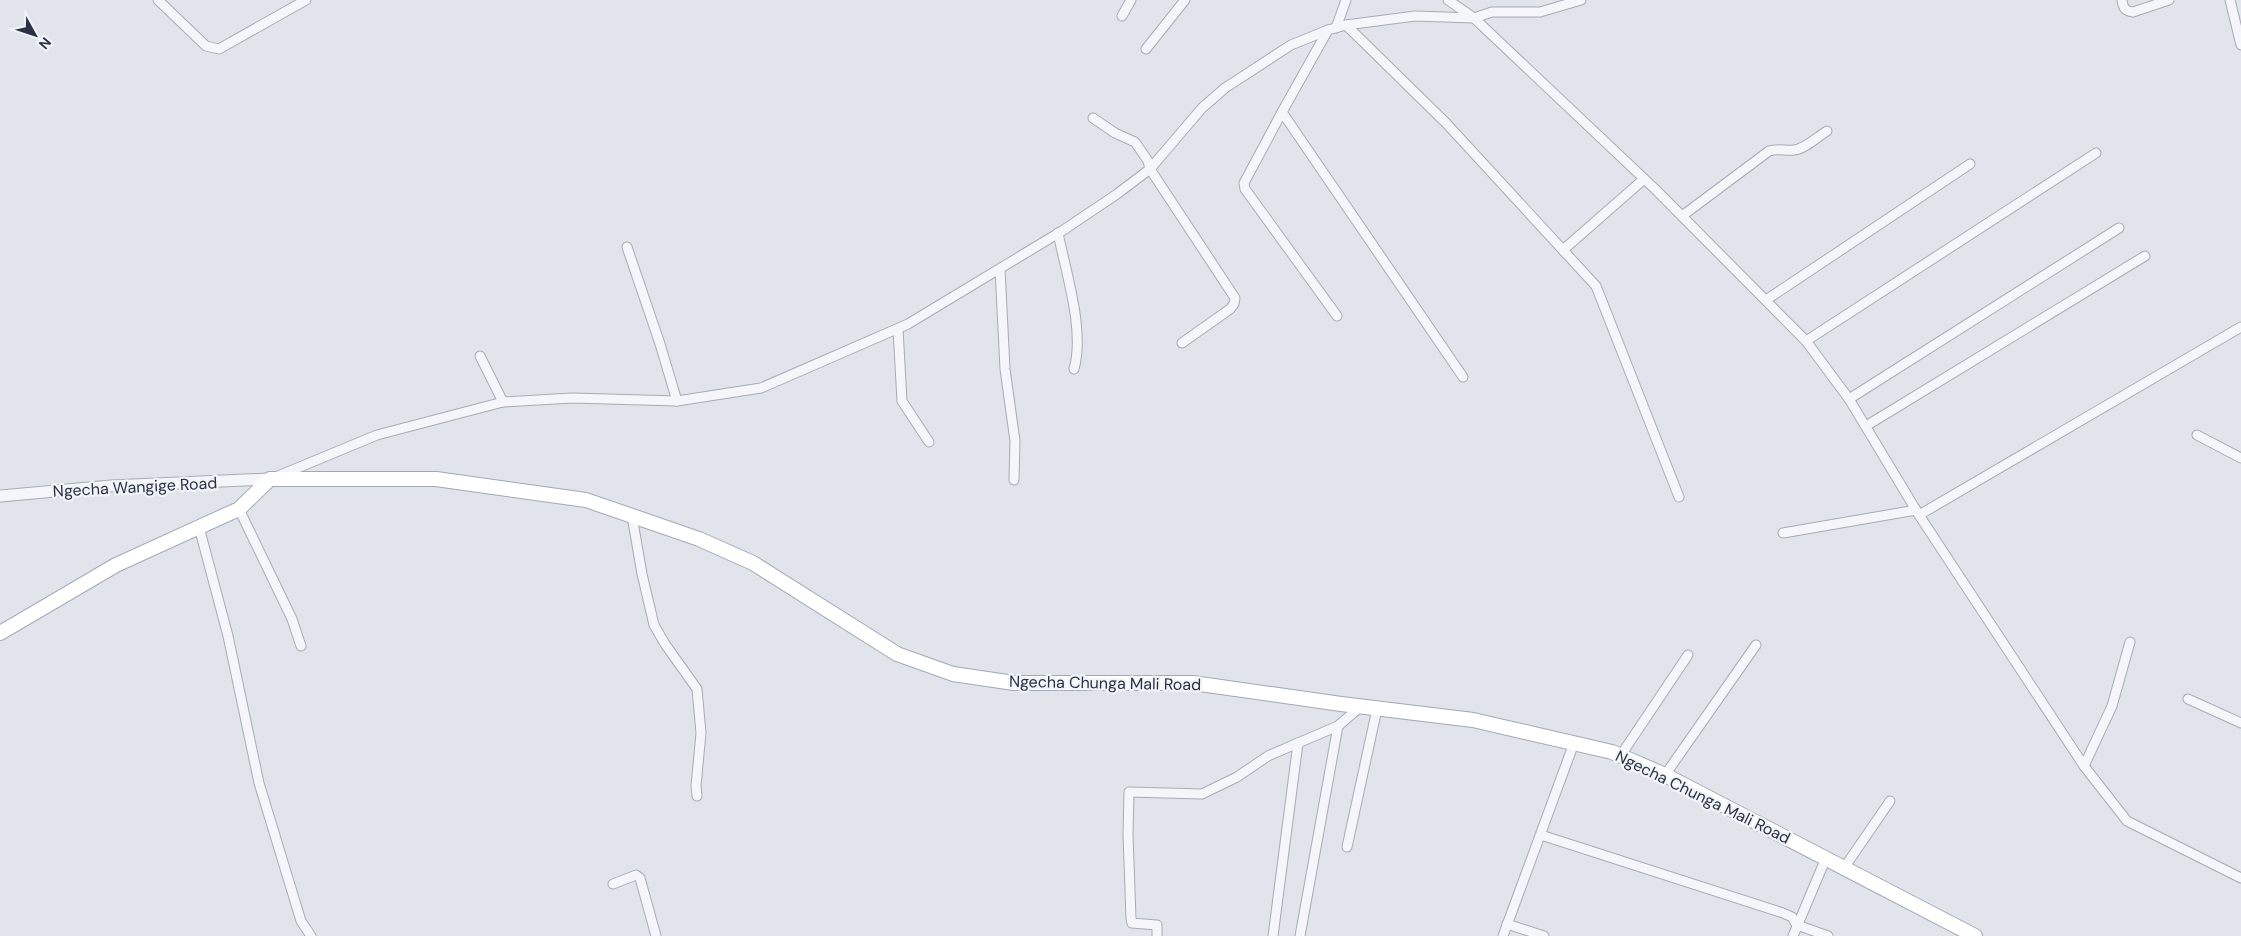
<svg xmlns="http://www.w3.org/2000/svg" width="2241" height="936" font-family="'DM Sans',sans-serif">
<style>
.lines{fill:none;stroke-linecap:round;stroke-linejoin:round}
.minor-casing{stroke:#a6acb6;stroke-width:11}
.tertiary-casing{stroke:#a6acb6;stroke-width:13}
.primary-casing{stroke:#a0a9b7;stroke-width:16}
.minor{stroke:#f4f6f9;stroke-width:9}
.tertiary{stroke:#f4f6f9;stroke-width:11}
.primary{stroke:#fff;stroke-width:14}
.labels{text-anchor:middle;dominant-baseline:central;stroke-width:4.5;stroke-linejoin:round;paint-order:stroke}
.street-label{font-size:16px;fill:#293244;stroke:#f1f4f8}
</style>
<rect width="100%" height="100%" fill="#e1e5eb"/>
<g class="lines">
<g class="minor-casing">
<g id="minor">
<polyline points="158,0 206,46 219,49 306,0"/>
<polyline points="1448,0 1474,18 1655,189 1806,341 1849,399 1919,515 2084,766 2127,821 2241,878"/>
<path d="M2122,0c1,8 3,11 11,12l36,-12"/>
<polyline points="2230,0 2241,45"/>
<polyline points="1122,16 1131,0"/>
<polyline points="1346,25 1446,123 1596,286 1679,497"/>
<polyline points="1336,28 1346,0"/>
<polyline points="1328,30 1282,112 1463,377"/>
<polyline points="1146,49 1185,0"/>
<polyline points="1282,112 1244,183 1245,189 1337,316"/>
<polyline points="1093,118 1115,133 1135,142 1148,161 1150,169 1235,298 1234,304 1230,309 1182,343"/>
<path d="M1682,216l87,-65c9,-3 16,0 25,-1 11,-1 23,-13 33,-19"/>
<path d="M1058,233c8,40 27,98 16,136"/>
<polyline points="627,247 660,344 677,401"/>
<polyline points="1563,250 1644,179"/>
<polyline points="1000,269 1005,369 1015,441 1014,480"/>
<polyline points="1766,300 1970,164"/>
<polyline points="898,329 902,401 929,442"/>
<polyline points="1806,341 2096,153"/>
<polyline points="480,356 503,402"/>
<polyline points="1849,399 2119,228"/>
<polyline points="1866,426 2145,256"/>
<polyline points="2197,435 2241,458"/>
<polyline points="278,476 377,435 503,402 572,398 677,401 761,388 908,324 1062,231 1117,194 1150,169 1202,108 1225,88 1291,45 1328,30 1346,25 1415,16 1474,18 1492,12 1540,12 1581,0"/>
<polyline points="239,509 292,619 301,646"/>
<polyline points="1919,515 2241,327"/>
<polyline points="632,516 642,574 654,625 665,644 697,689 701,733 696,786 697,796"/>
<polyline points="199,527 228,636 259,783 301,921 311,936"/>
<polyline points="1783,533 1916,510"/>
<polyline points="2188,699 2241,723"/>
<polyline points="1621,755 1688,655"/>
<polyline points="2084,766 2112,706 2130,642"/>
<polyline points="1665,775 1756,645"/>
<polyline points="1541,835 1783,913 1792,917 1797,925 1828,936"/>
<polyline points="1347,847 1377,709"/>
<polyline points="1844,868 1890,801"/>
<polyline points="613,884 636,875 640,878 656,936"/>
<polyline points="1507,924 1544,936"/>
<polyline points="1157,936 1157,925 1132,923 1131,918 1128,835 1129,792 1202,794 1237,777 1268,756 1298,743"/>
<polyline points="1273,936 1298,743 1338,726 1360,707"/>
<polyline points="1300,936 1338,726"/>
<polyline points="1503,936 1574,743"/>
<polyline points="1793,936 1826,858"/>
</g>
</g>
<g class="tertiary-casing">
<polyline id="tertiary" points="0,496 111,486 270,479"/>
</g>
<g class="primary-casing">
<polyline id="primary" points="0,633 116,565 239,509 270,479 436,479 586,500 699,539 753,563 897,654 953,674 1014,683 1193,683 1341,704 1473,720 1612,752 1665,775 1975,936"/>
</g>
<use href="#minor" class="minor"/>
<use href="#tertiary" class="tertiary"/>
<use href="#primary" class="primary"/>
</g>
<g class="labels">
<g class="street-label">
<text transform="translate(135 487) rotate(-3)">Ngecha Wangige Road</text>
<text transform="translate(1105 683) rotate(1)">Ngecha Chunga Mali Road</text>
<text transform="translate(1703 797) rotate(26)">Ngecha Chunga Mali Road</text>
</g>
</g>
<g transform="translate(35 35) rotate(130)" stroke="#f1f4f8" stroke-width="4" paint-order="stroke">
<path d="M0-4L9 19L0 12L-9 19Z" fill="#293244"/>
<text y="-8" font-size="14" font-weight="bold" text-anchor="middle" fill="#293244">N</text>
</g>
</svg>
